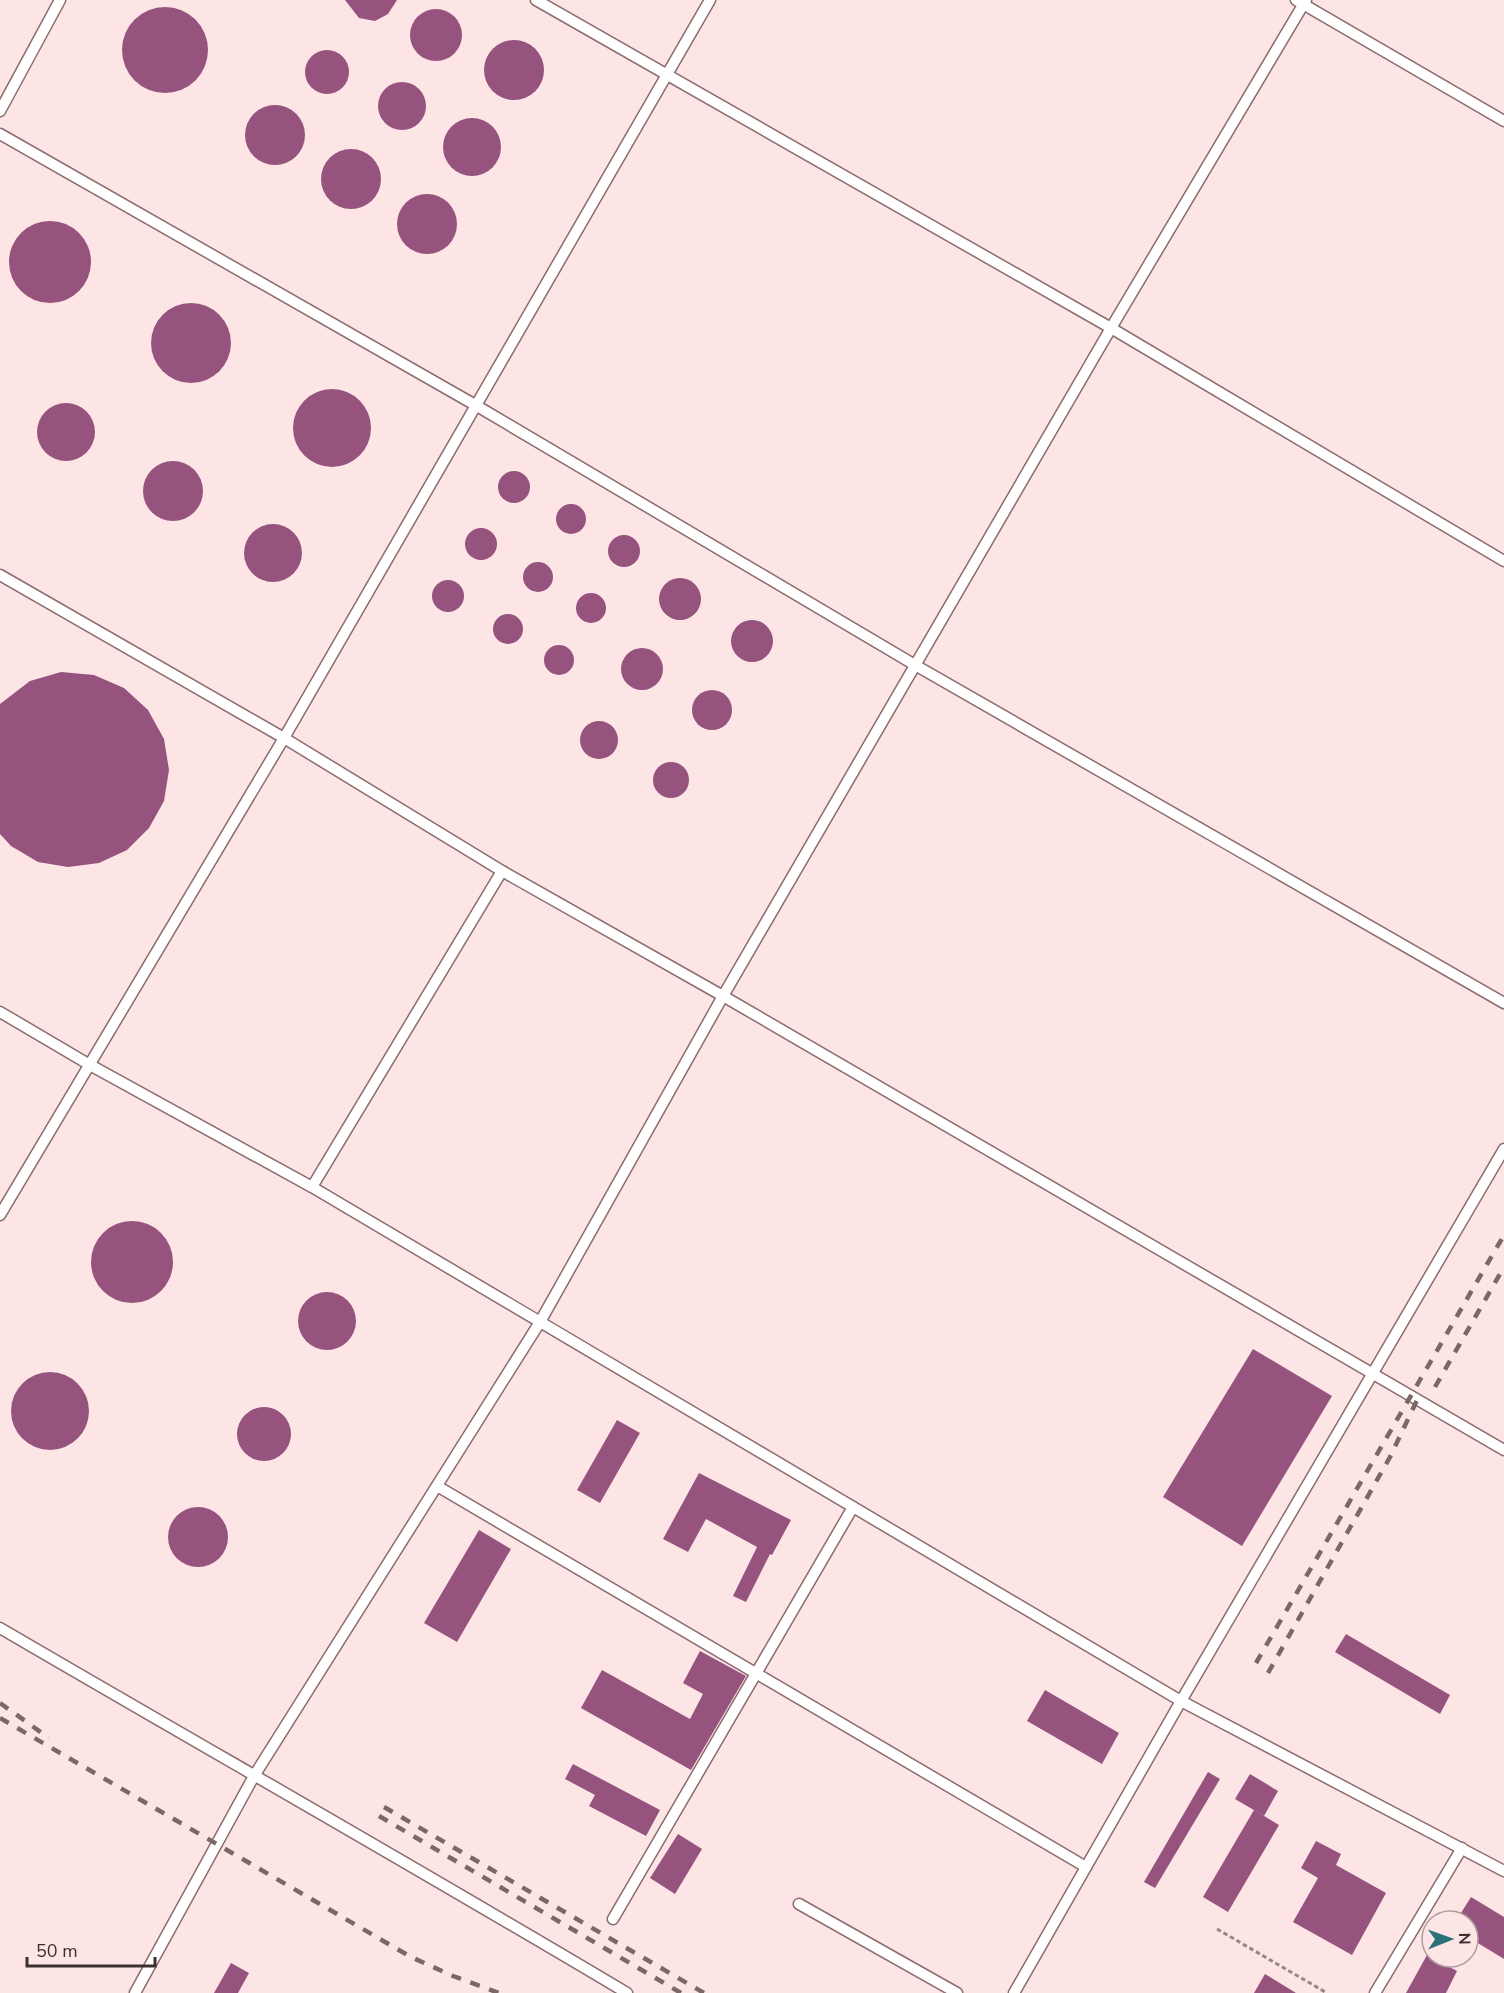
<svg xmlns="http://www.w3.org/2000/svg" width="1504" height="1993" font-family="'Nunito Sans',sans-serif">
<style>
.building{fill:#95537e}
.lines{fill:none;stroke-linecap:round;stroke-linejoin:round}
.lane-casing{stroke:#8c6b6c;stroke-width:13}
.path{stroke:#988586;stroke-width:3;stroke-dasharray:4.5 3;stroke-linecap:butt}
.lane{stroke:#fff;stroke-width:10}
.rail{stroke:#7a6869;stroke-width:4.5;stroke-dasharray:10 10;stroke-linecap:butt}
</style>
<rect width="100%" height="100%" fill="#fde5e6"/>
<g class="building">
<polygon points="345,0 397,0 388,14 375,21 359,18"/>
<circle cx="165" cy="50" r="43"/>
<circle cx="436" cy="35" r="26"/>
<circle cx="514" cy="70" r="30"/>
<circle cx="327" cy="72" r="22"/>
<circle cx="402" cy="106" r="24"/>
<circle cx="275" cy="135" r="30"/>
<circle cx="472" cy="147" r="29"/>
<circle cx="351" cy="179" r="30"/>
<circle cx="427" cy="224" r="30"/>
<circle cx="50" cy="262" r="41"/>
<circle cx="191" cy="343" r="40"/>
<circle cx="332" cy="428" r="39"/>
<circle cx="66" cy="432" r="29"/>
<circle cx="173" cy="491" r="30"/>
<circle cx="514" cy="487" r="16"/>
<circle cx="571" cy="519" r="15"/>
<circle cx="273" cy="553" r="29"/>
<circle cx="481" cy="544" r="16"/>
<circle cx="624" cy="551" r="16"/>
<circle cx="538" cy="577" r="15"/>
<circle cx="680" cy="599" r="21"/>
<circle cx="448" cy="596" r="16"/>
<circle cx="591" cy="608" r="15"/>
<circle cx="508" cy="629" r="15"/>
<circle cx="752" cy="641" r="21"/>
<circle cx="559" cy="660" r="15"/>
<circle cx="642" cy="669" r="21"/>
<polygon points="61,672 94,675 124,688 148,710 164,739 169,770 164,801 149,828 127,850 99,863 68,867 38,862 11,846 0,834 0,704 30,681"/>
<circle cx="712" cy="710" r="20"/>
<circle cx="599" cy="740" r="19"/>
<circle cx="671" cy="780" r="18"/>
<circle cx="132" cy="1262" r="41"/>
<circle cx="327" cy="1321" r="29"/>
<polygon points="1253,1349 1332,1396 1242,1546 1163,1497"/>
<circle cx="50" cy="1411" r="39"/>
<circle cx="264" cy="1434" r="27"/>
<polygon points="617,1420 640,1433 600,1503 577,1490"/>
<polygon points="699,1473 791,1520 772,1555 770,1554 746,1602 733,1596 757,1547 706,1519 688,1552 663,1539"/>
<circle cx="198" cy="1537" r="30"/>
<polygon points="479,1530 511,1549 457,1642 424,1623"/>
<polygon points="1346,1634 1450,1695 1440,1714 1335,1652"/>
<polygon points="700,1651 746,1676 691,1770 581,1708 602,1670 690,1719 703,1694 683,1683"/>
<polygon points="1045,1690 1119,1733 1102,1764 1027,1721"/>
<polygon points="573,1764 660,1810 646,1836 589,1806 595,1795 565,1779"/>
<polygon points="1208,1772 1220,1779 1155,1888 1144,1882"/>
<polygon points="1250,1774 1278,1791 1264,1816 1235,1799"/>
<polygon points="1254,1810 1279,1825 1228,1912 1203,1897"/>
<polygon points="678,1834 702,1849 675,1894 650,1878"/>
<polygon points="1316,1841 1341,1854 1336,1865 1386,1893 1352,1955 1293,1922 1318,1878 1301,1868"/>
<polygon points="1471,1897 1504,1917 1504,1959 1468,1937 1468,1921 1456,1921"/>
<polygon points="1427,1955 1457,1971 1446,1993 1406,1993"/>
<polygon points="231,1963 249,1973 238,1993 214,1993"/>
<polygon points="1265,1974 1296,1993 1254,1993"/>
</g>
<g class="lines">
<g class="lane-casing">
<g id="lane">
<polyline points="536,0 1111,328 1504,561"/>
<polyline points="1296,0 1504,121"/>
<polyline points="0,111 60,0"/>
<polyline points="0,134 477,406 915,665 1504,1003"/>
<polyline points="0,575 284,738 502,871 723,996 1504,1450"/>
<polyline points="0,1012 90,1065 312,1187 1181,1701 1504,1871"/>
<polyline points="312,1187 502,871"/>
<polyline points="0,1215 284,738 710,0"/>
<polyline points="437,1486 1086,1867"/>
<path d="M0,1628c209,122 419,241 627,365"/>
<polyline points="799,1904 957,1993"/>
<polyline points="613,1919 853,1507"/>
<polyline points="135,1993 254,1776 540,1322 723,996 1111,328 1306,0"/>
<polyline points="1014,1993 1181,1701 1504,1149"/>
<polyline points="1375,1993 1462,1848"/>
</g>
</g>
<polyline class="path" points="1217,1929 1327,1993"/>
<use href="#lane" class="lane"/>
<g class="rail">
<polyline points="1435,1387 1504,1267"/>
<polyline points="1256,1663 1504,1235"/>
<polyline points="1268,1673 1390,1457 1419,1396"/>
<polyline points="0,1703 49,1738"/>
<polyline points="0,1718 411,1957 453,1976 499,1993"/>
<polyline points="384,1807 704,1993"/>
<polyline points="379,1816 681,1993"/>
</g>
</g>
<g transform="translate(1450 1939) rotate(89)"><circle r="28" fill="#fde5e6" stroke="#b09c9d" stroke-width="1.5"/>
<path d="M0-4.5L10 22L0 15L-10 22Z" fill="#287278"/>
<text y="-9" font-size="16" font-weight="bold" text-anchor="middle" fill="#3d2e2f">N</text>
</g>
<path d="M27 1957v9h128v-9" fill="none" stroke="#3d2e2f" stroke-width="3"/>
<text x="36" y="1957" font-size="18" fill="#3d2e2f" stroke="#fde5e6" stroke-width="4.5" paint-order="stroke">50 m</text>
</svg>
